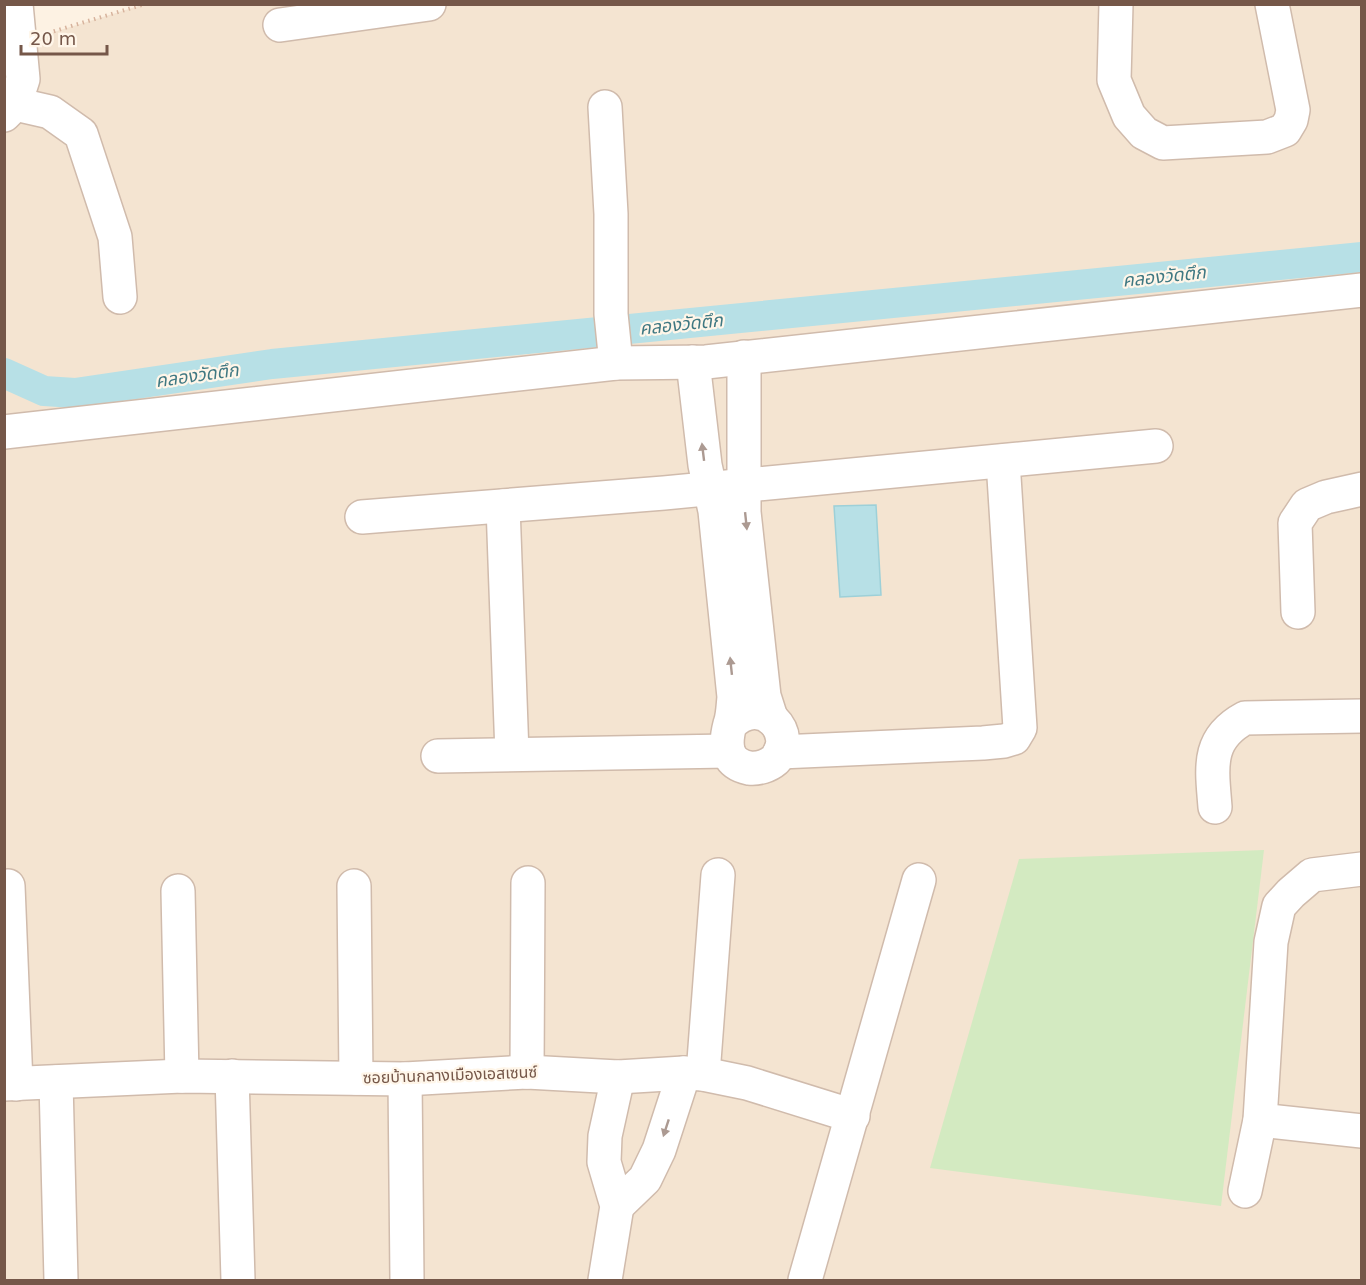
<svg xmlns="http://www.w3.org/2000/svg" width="1366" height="1285" font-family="'DejaVu Sans','Noto Sans Thai',sans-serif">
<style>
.residential{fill:#f4e4d1}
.green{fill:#d3eac1}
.water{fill:#b7e0e6;stroke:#9dd0d8;stroke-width:1.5}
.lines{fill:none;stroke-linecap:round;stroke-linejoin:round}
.canal{stroke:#b7e0e6;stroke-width:30}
.minor-casing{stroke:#d0bbac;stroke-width:36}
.path{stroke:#d7b39d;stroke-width:4;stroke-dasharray:1.5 4.5;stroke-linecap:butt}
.minor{stroke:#fff;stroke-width:33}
.oneway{fill:#ac9a92}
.labels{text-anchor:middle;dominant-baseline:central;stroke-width:4.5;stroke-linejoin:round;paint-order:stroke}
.street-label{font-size:16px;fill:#755749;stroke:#fff6e9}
.water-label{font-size:18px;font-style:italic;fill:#3f7882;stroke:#fff6e9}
</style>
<rect width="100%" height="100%" fill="#fdf2e3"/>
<polygon class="residential" points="145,4 1361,5 1361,1280 5,1280 5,47"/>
<polygon class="green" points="1264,850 1221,1206 930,1168 1019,859"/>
<polygon class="water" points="876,505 881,595 840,597 834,506"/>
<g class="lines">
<polyline class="canal" points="4,373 44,391 75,393 272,364 1362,257"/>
<g class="minor-casing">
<g id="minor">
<polyline points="1116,4 1114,80 1129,116 1144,133 1163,143 1267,137 1285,130 1291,120 1293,110 1272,4"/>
<polyline points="280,25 429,4"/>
<polyline points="15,104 50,112 81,134 115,237 120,297"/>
<polyline points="605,107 611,214 611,314 616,363"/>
<polyline points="4,115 15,104 23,79 16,4"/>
<polyline points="744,357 744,512 764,696 771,718"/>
<path d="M693,362l12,103 10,46 19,186c-1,9 -1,19 -4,27 -5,19 -6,39 19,44 9,1 19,-2 26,-8 24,-25 -13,-68 -44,-36"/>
<polyline points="4,432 616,363 706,362 1362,290"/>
<polyline points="503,506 512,754"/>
<polyline points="362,517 664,493 1156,446"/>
<polyline points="1298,612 1295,523 1307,505 1326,497 1362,489"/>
<polyline points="780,752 983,743 1004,741 1014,738 1020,728 1003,461"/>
<polyline points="438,756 728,751"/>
<path d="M1215,807c-3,-39 -9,-68 30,-89l117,-2"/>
<polyline points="8,886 16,1084"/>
<polyline points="354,886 356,1078"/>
<polyline points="178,891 182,1076"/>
<polyline points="527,1072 528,883"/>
<polyline points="703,1074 718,875"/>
<polyline points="232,1076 238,1280"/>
<polyline points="405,1079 407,1280"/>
<polyline points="56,1082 61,1280"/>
<polyline points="4,1084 182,1076 405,1079 527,1072 618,1077 684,1073 703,1074 747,1083 853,1116"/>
<polyline points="1260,1120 1362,1131"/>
<polyline points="1245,1191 1260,1120 1271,942 1279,906 1291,893 1312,875 1362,869"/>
<polyline points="617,1206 645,1179 659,1150 684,1073"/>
<polyline points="605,1280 617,1206 604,1162 605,1136 618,1077"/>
<polyline points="805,1280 919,880"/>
</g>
</g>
<polyline class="path" points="48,33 145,4"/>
<use href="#minor" class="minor"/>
</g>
<defs><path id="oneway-solid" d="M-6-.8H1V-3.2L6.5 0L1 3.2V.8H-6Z" transform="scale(1.5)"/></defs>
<g class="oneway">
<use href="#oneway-solid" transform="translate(703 452) rotate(-97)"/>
<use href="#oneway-solid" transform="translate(746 521) rotate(84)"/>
<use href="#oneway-solid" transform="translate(731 666) rotate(-96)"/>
<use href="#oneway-solid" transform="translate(666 1128) rotate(108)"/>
</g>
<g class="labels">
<g class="street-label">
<text transform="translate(450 1075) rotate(-2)">ซอยบ้านกลางเมืองเอสเซนซ์</text>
</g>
<g class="water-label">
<text transform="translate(1164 276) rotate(-6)">คลองวัดตึก</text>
<text transform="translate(681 324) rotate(-6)">คลองวัดตึก</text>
<text transform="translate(197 375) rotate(-8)">คลองวัดตึก</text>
</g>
</g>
<rect width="1366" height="1285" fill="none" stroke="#755749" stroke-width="12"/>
<path d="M21 45v9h86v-9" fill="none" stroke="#755749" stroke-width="3"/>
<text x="30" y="45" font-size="18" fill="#755749" stroke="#fff6e9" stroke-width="4.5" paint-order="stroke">20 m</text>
</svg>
